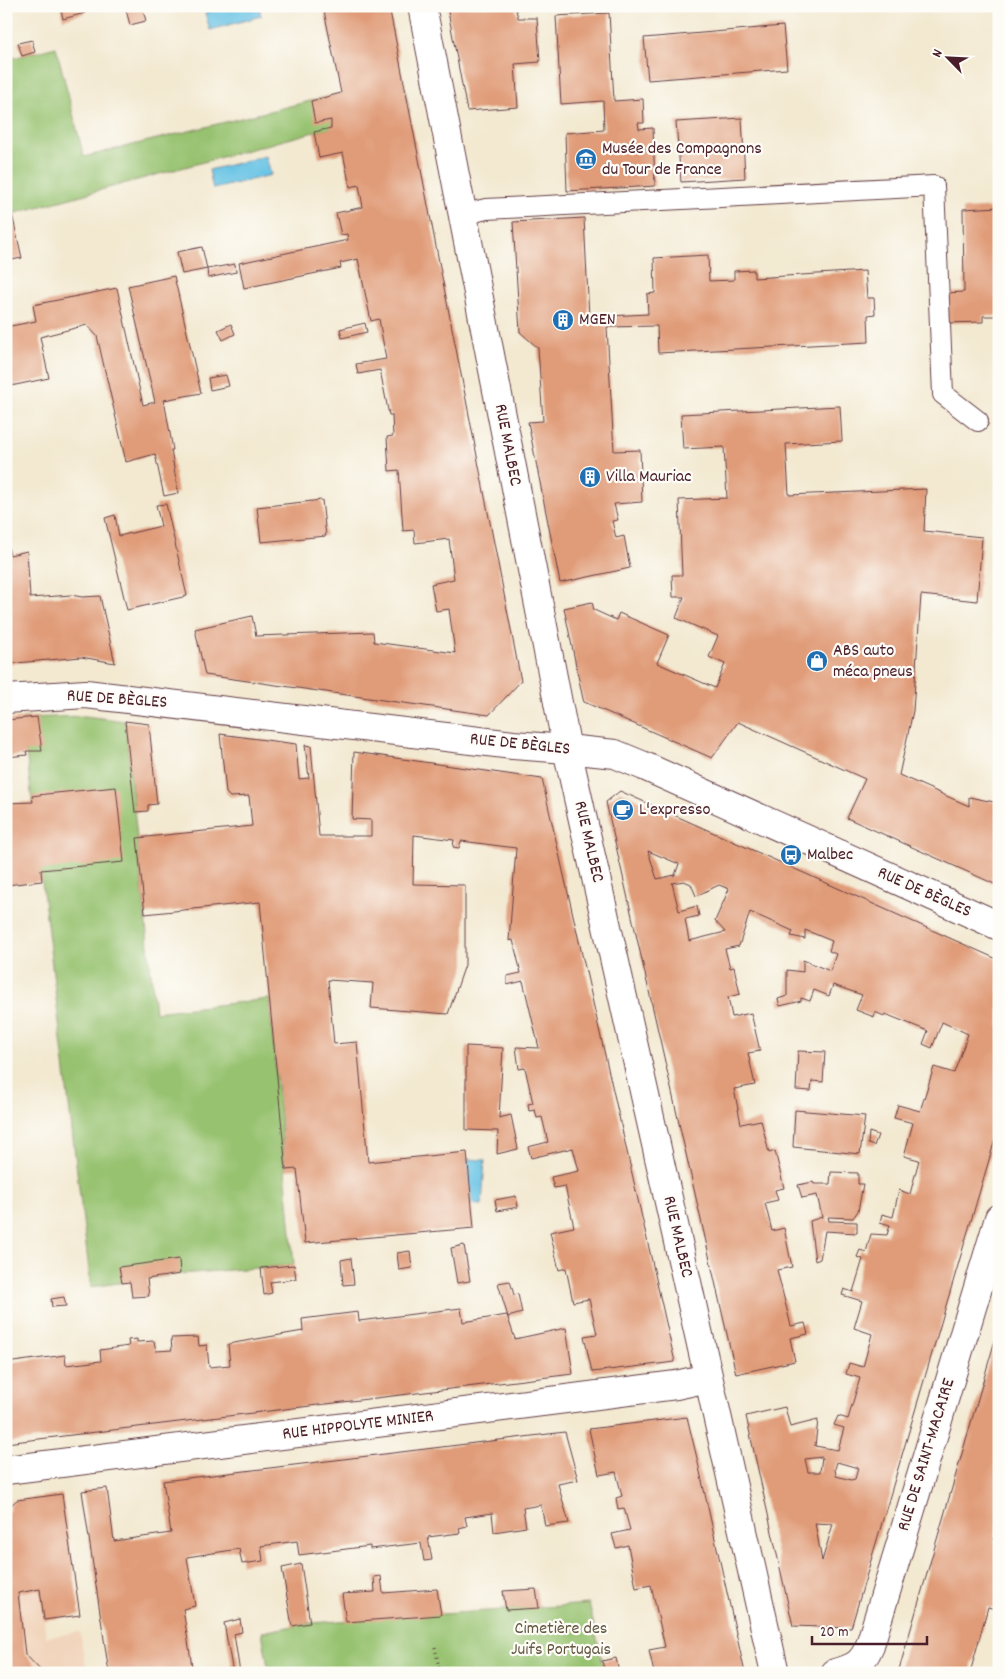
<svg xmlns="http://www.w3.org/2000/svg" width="1005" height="1679" font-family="Dekko,sans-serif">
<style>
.built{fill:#f2d5bd}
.green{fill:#97c26f;stroke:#70704d}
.water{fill:#66c2e4;stroke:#587088}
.building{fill:#e09b78;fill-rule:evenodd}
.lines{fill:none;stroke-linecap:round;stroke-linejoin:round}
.service-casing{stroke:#633d44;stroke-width:22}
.minor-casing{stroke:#633d44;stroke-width:30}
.tertiary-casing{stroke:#633d44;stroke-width:30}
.path{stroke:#633d44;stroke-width:3;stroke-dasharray:1 4;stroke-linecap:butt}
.service{stroke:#fff;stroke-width:20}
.minor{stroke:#fff;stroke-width:28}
.tertiary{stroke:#fff;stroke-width:28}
.labels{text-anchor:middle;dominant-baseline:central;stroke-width:4.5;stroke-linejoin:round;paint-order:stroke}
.poi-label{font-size:18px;fill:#4a1f2b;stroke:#fdfcf7;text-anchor:start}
.street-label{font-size:18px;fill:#4a1f2b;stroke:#fdfcf7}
.park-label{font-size:18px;fill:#655843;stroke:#fdfcf7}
</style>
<rect width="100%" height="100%" fill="#fdfcf7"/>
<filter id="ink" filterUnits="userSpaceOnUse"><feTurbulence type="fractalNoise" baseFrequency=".02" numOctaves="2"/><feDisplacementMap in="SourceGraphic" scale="10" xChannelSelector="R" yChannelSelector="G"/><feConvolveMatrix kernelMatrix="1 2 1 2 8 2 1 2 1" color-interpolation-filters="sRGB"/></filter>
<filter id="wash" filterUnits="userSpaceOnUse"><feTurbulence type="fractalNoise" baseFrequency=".0096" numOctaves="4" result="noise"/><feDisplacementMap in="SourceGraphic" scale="20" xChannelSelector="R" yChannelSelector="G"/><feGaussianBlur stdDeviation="1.12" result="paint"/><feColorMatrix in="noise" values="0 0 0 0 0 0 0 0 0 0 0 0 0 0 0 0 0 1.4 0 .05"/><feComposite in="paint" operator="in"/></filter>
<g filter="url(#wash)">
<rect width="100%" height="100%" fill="#f3e9d1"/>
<polygon class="built" points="28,1497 46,1637 80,1632 87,1673 6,1673 6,1501"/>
<g class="green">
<polygon points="56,47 84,157 403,78 410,113 314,132 12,214 6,190 6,60"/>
<polygon points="85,716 125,721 155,1012 269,999 294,1265 180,1274 91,1287 22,718"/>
<polygon points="589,1604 605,1673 269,1673 262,1632 310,1623"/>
</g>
<g class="water">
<polygon points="228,6 259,6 261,16 210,30 205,13"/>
<polygon points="266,156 271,175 213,189 209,170"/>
<polygon points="466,1159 485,1160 482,1205 463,1204"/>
</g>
<g id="blocks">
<g class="building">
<polygon points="60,6 84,6 85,13 63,19"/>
<polygon points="125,6 142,6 146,21 130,25"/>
<polygon points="323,6 389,6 521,681 489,715 205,675 195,629 252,616 256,636 373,632 374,642 455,653 449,609 436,611 431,584 454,579 449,539 415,543 414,530 403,531 399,470 389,471 387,437 393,436 392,415 389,415 380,370 358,374 356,364 386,359 379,319 371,321 358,259 340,263 341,268 244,288 239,263 348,240 347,234 341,235 336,213 363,207 359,185 350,187 343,153 319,158 314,132 331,128 331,120 315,123 311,101 341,93"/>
<polygon points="447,6 515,6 518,18 537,18 540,62 515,64 518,107 467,111"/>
<polygon points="609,13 614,101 643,99 644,123 638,123 639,129 653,128 655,186 567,191 565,133 604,130 603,101 561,104 556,16"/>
<polygon points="783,26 787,69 648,80 644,38"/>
<polygon points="32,40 35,52 22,56 18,43"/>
<polygon points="742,118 745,178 681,182 676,122"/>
<polygon points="999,207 999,316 983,316 983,322 947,323 946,293 964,292 963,209"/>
<polygon points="12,214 22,258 6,261 6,216"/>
<polygon points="584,218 589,317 648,314 647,294 655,293 654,258 708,255 709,281 734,280 734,271 754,270 754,278 865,271 867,298 874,298 875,314 868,315 869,342 658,353 657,326 607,327 614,451 640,450 642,502 614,504 618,520 612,521 616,538 624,536 630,568 560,583 528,422 543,421 538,348 520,332 513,222"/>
<polygon points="202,247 207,269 182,274 177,252"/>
<polygon points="235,264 236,272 208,278 207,269"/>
<polygon points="174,276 201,393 164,400 173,450 171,450 178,493 164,496 155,454 126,462 97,336 87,325 40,337 49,378 6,387 6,327 36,321 33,305 117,288 143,405 155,402 128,286"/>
<polygon points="365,323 367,332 342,338 340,329"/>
<polygon points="231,324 235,334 223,340 218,330"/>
<polygon points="226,375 229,386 210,390 208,378"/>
<polygon points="840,406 842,441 786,444 789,495 926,489 924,531 982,537 977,601 921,595 913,711 899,775 969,806 969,797 999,803 999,886 847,818 865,779 738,722 712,758 584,702 583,699 564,608 592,602 594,610 616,620 619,613 669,635 657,663 715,688 725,664 709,657 718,636 676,618 684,597 673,597 672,575 682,575 679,500 727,498 724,447 683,449 681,414"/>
<polygon points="322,500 326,536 261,542 257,507"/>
<polygon points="166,504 187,596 127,610 105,518 115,515 119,536 161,526 156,505"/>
<polygon points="6,539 10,555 27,551 30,598 71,595 82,597 100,596 115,663 81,657 6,664"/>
<polygon points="37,717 42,751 26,751 27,755 6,757 6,720"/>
<polygon points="125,721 149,724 157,804 148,805 148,811 135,812"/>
<polygon points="220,734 296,744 299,779 309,778 305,745 311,746 319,836 371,836 371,820 352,819 354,752 542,779 675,1362 592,1372 584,1336 597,1334 589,1299 573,1302 566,1268 559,1270 550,1232 574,1227 565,1186 554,1188 551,1177 579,1171 573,1148 531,1158 528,1147 548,1142 542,1117 537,1118 535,1110 529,1111 528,1104 533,1103 525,1068 519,1069 516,1047 539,1048 523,981 507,985 507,976 521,973 513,940 509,941 516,848 461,841 459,848 453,847 454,840 414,835 413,884 465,885 465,965 448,1014 371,1008 373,983 328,980 334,1044 357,1042 368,1162 467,1152 474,1228 305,1243 297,1169 286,1170 260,902 145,914 137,838 252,826 249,796 230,797 226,793"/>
<polygon points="116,787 124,862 41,870 42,881 6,885 6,803 33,802 32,796 46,794"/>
<path d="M620,791l379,169v166l-148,502 -58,-2 -47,-210 39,-9 5,20 28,-7 -3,26 23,4 6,-22 -10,-3 4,-9 10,3 12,-41 -14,-4 3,-11 14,4 9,-33 -18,-6 8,-27 -20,-6 2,-6 9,3 10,-33 -6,-2 3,-7 6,2 5,-18 16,1 3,-10 -10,-3 2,-8 11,3 6,-27 11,4 9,-34 -15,-4 9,-33 -19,-5 4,-13 22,6 14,-44 20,6 14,-39 -26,-12 -10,26 -9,-4 5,-13 -43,-17 -1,2 -9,-4 -1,5 -18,-7 6,-15 -29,-10 -4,11 -15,-6 -4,11 -9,-3v3l-21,5 -2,-7 9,-3v-26l16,2v-12l27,11 6,-17 -7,-3 3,-10 -27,-11v9l-14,-3 2,-5 -43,-19 -11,34 -14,3 5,19 4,-1 6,27 -12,3 4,20 19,-4 9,38 -12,2 7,32 -21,4 7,35 20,-4 8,33 6,-2 9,37 -9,2 3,10 -13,3 7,28 12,-3 8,39 -15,3 14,56 14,-3 3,11 -18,4 5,23 -59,13 -130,-572zM648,851l31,13 -4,11 -18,4zM684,881l7,3 5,12 23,-11 10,4 -14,32 10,11 -36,9 -4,-22 14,-3 -2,-10 -18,5 -7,-28zM822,1457l-2,15h-12l-3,-13zM837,1462l21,6 -3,11 -4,1 -15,-4 -1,-7zM815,1523l18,1 -11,37z"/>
<polygon points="466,1046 503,1048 499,1118 511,1115 518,1149 497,1154 498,1131 466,1130"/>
<polygon points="798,1051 825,1052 823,1082 812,1081 811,1091 796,1090"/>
<polygon points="795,1110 865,1116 860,1154 793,1147"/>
<polygon points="869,1132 878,1135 874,1146 868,1144"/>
<polygon points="831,1172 858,1173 858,1184 863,1184 858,1211 853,1218 828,1217 829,1221 857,1222 857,1233 825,1231 820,1259 815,1261 810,1221 822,1217 817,1195 802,1198 798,1185 813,1182 814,1184 830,1184"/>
<polygon points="516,1196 518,1207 497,1211 495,1200"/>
<polygon points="464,1245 470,1281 457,1283 451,1248"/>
<polygon points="410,1251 412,1268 399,1270 397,1253"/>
<polygon points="351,1258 354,1284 343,1285 341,1260"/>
<polygon points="179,1259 180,1274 147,1279 149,1296 132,1297 130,1282 122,1283 119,1267"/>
<polygon points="294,1265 296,1279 270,1282 272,1293 264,1295 261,1268"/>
<polygon points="510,1281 514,1295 518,1294 522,1313 508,1317 498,1283"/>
<polygon points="64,1297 66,1306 52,1307 51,1299"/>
<polygon points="461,1308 463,1322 507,1315 515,1339 566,1328 573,1374 6,1443 6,1363 65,1355 66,1365 101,1361 100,1350 129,1346 128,1340 137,1339 137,1342 154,1341 156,1351 172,1350 171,1338 198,1337 199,1346 207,1345 209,1367 230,1365 228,1344 303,1331 302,1319 358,1312 359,1321"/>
<polygon points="998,1330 999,1522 994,1540 999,1542 999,1595 995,1609 988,1607 970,1673 898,1673"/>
<polygon points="687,1417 696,1454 745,1673 654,1673 649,1650 665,1647 651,1585 636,1588 628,1545 616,1548 612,1534 630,1530 624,1508 618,1509 616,1498 622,1496 616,1472 599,1475 589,1429"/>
<polygon points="565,1432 578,1480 558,1484 569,1523 545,1526 541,1505 523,1508 526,1527 494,1532 492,1513 465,1517 467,1526 459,1528 460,1533 428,1537 432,1560 424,1561 421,1543 370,1549 370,1546 299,1555 297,1541 261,1546 263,1561 242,1564 239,1549 187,1557 195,1606 183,1609 193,1673 109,1673 82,1491 107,1488 114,1541 171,1533 163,1481"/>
<polygon points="62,1494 80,1615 44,1620 40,1589 18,1593 25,1654 43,1673 6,1673 6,1511 10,1511 11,1505 17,1500"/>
<polygon points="301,1564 310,1623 292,1626 282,1568"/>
<polygon points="381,1576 383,1593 437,1589 441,1615 346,1622 342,1594 375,1592 374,1577"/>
<polygon points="536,1589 539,1608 506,1610 503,1591"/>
<polygon points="240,1619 242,1632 234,1634 240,1673 233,1673 224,1623"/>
<polygon points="616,1658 619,1673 605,1673 602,1661"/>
</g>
</g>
</g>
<g filter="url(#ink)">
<use href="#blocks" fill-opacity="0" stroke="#633d44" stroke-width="1"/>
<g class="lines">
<g class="service-casing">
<polyline id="service" points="462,215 486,209 934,186 943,394 978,421"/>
</g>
<g class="minor-casing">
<g id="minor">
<polyline points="6,699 86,694 513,745 567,749"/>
<polyline points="6,1470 676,1385 708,1378"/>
<path d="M835,1673c20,-5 27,-9 35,-28l129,-427"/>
</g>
</g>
<g class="tertiary-casing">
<g id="tertiary">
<polyline points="422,6 567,749 775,1673"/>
<polyline points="567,749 615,754 644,766 999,926"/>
</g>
</g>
<polyline class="path" points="435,1647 440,1673"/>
<use href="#service" class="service"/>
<use href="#minor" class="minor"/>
<use href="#tertiary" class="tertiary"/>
</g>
</g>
<defs>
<g id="museum-disc" transform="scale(1.125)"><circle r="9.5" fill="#1f6fb2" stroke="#fdfcf7"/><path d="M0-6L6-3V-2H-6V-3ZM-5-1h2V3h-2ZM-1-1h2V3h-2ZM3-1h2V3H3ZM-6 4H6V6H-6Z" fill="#fff"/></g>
<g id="building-disc" transform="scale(1.125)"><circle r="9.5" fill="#1f6fb2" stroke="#fdfcf7"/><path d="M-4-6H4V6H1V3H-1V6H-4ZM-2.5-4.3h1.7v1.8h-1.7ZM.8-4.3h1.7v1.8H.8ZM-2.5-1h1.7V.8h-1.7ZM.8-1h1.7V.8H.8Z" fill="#fff"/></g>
<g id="shop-disc" transform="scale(1.125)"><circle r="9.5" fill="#1f6fb2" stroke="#fdfcf7"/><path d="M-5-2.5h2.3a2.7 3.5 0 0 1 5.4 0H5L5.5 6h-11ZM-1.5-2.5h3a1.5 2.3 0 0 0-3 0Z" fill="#fff"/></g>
<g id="cafe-disc" transform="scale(1.125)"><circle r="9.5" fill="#1f6fb2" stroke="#fdfcf7"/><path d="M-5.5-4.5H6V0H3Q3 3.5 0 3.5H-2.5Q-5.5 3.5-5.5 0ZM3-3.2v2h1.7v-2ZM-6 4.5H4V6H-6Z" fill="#fff"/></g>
<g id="bus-disc" transform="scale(1.125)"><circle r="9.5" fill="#1f6fb2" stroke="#fdfcf7"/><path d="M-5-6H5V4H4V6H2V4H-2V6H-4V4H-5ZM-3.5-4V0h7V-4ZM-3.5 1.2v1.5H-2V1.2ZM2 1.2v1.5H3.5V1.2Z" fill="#fff"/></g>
</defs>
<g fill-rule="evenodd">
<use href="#museum-disc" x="586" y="159"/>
<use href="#building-disc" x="563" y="320"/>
<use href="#building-disc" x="590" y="477"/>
<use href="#shop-disc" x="817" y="661"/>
<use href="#cafe-disc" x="623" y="810"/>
<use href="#bus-disc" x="791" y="855"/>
</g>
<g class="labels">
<g class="poi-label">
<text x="602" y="149">Musée des Compagnons<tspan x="602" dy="21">du Tour de France</tspan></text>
<text x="579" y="320">MGEN</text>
<text x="606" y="477">Villa Mauriac</text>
<text x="833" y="651">ABS auto<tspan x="833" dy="21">méca pneus</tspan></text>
<text x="639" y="810">L'expresso</text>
<text x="807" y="855">Malbec</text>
</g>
<g class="street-label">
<text transform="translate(507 445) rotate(79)">RUE MALBEC</text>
<text transform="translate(117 700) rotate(4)">RUE DE BÈGLES</text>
<text transform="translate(520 745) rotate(6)">RUE DE BÈGLES</text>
<text transform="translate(588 842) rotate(77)">RUE MALBEC</text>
<text transform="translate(924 893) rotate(24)">RUE DE BÈGLES</text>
<text transform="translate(677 1237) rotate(77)">RUE MALBEC</text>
<text transform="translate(358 1426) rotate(-7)">RUE HIPPOLYTE MINIER</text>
<text transform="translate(927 1455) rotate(-73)">RUE DE SAINT-MACAIRE</text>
</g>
<g class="park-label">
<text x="561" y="1629">Cimetière des<tspan x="561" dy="21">Juifs Portugais</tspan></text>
</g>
</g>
<rect width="1005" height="1679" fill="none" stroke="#fdfcf7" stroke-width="25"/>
<g transform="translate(948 58) rotate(294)" stroke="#fdfcf7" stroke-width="4" paint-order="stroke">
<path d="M0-4L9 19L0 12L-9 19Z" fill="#4a1f2b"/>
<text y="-8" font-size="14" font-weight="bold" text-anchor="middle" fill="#4a1f2b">N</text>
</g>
<path d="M812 1636v8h115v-8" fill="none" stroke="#4a1f2b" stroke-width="2.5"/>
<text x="820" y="1636" font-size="15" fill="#4a1f2b" stroke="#fdfcf7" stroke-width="4" paint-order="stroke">20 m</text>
</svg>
